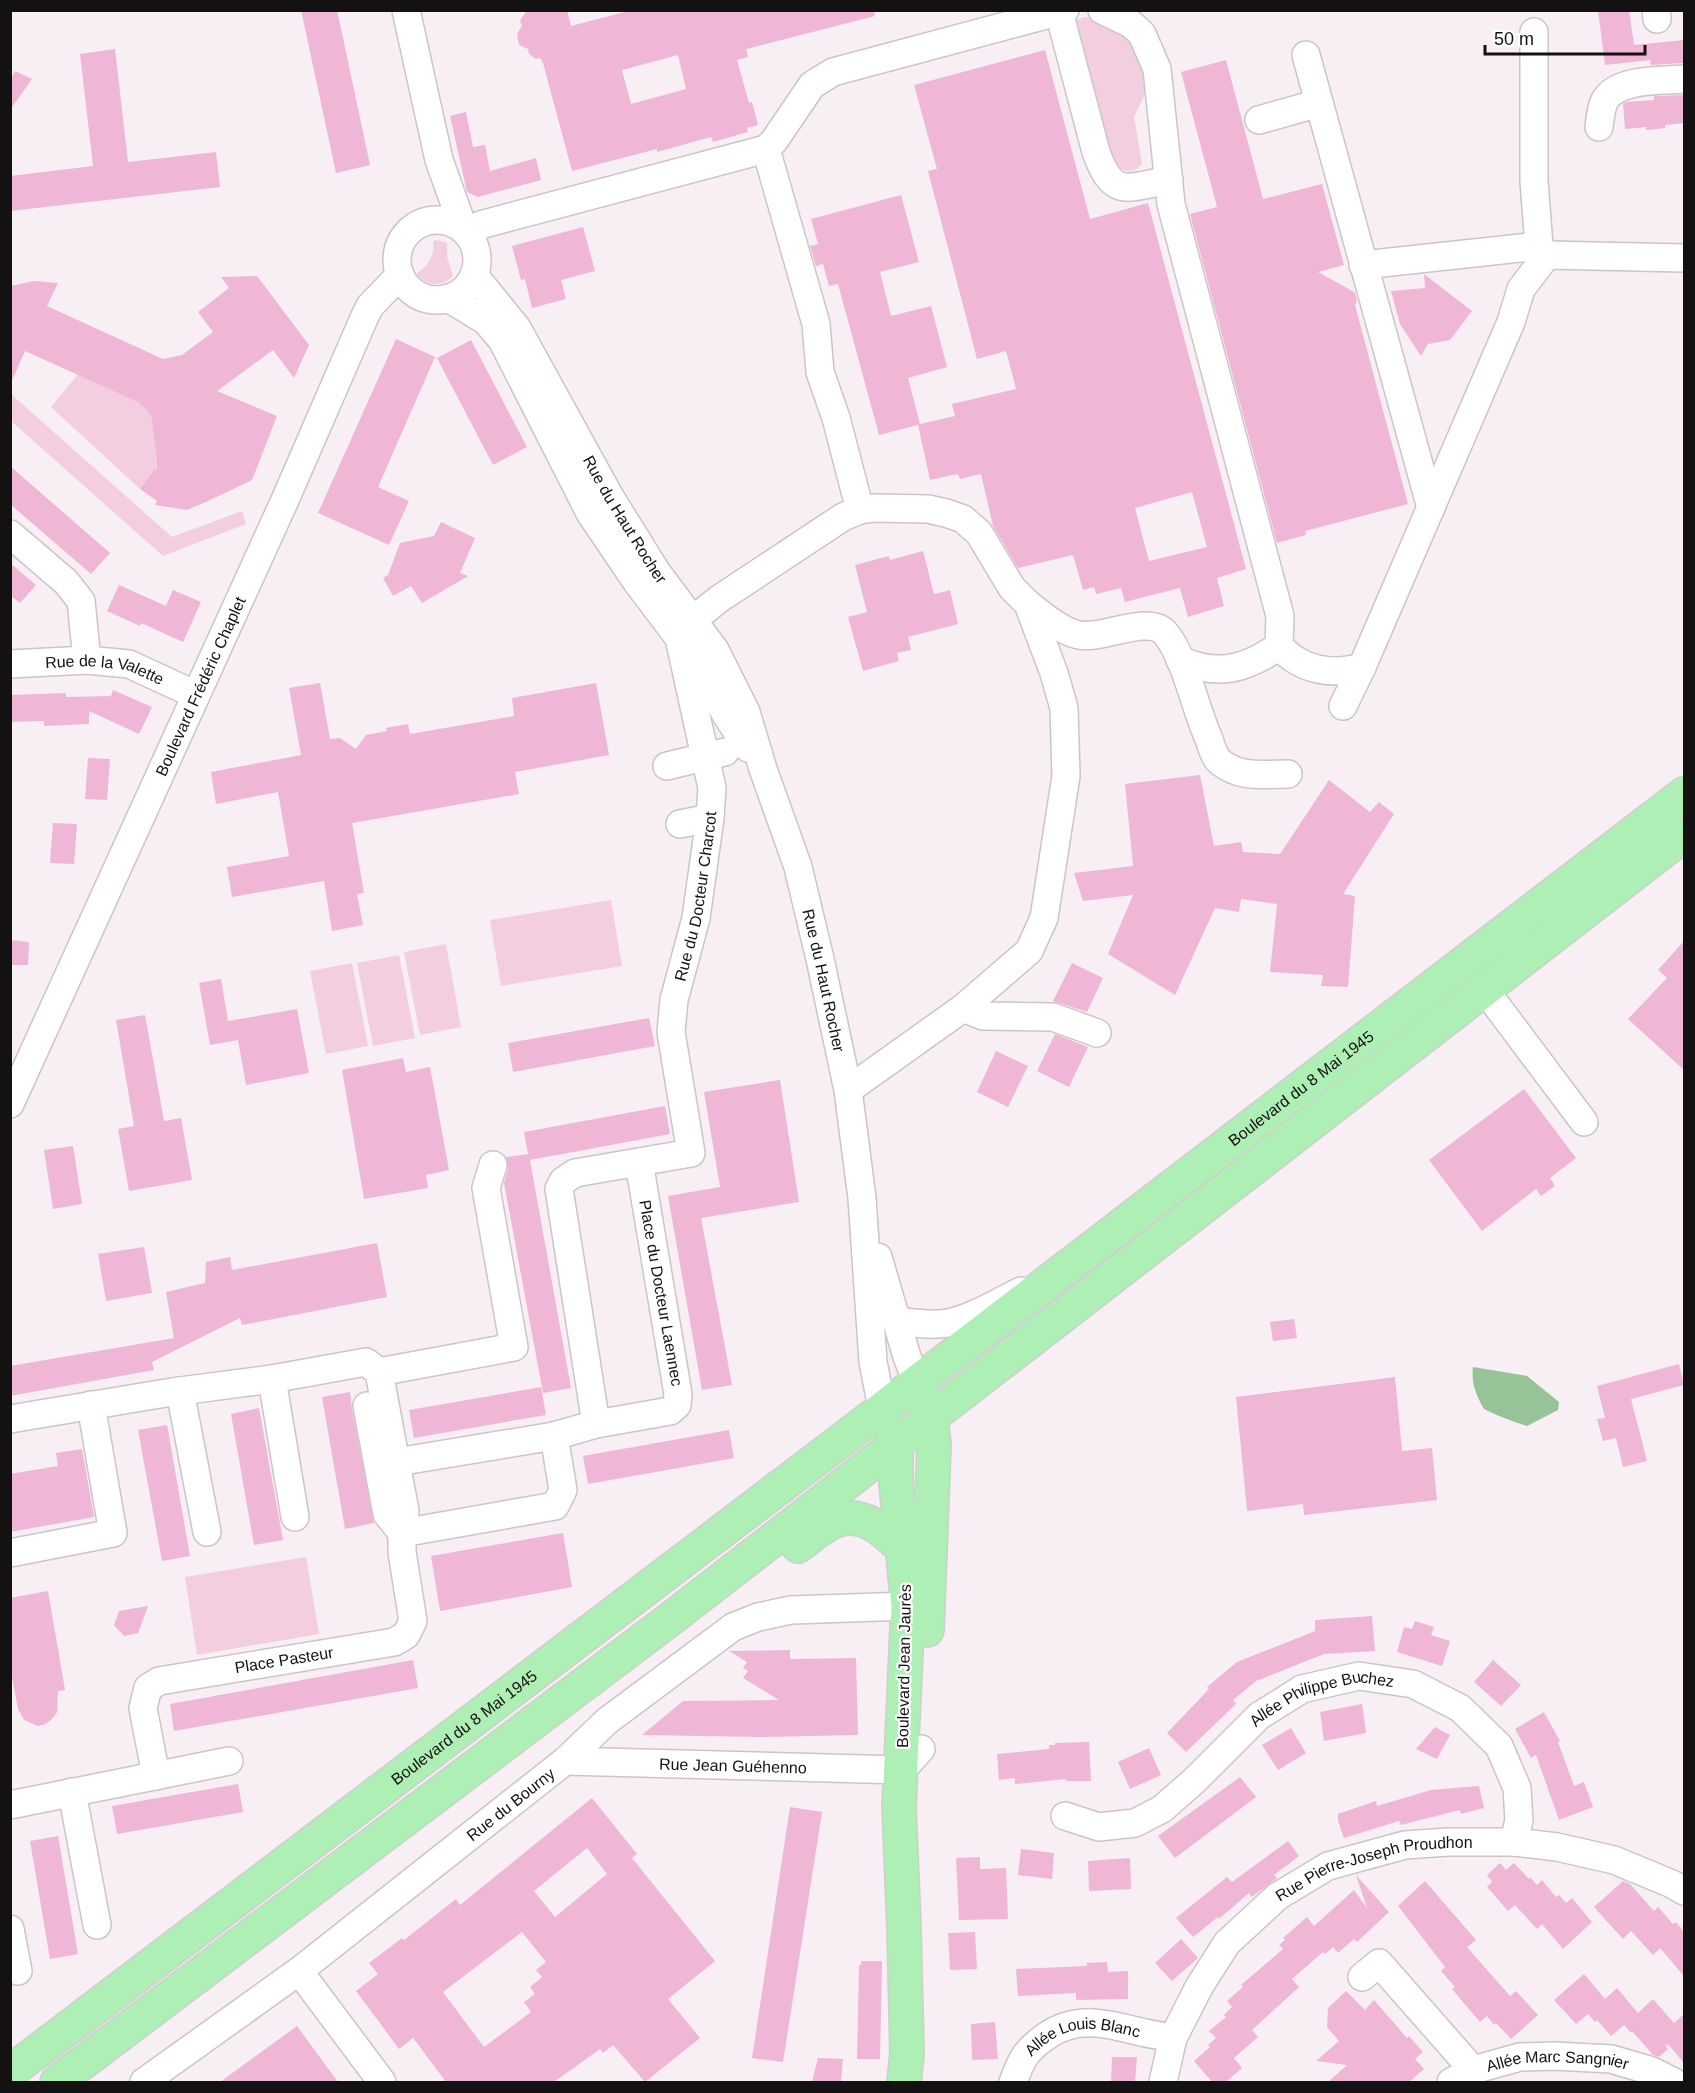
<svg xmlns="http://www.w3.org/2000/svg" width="1695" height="2093" font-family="Arial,sans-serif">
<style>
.green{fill:#f3cee1}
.water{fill:#96c498}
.building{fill:#f0b6d6;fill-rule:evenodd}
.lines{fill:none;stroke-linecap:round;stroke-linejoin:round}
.minor-casing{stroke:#ccc4c8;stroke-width:30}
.major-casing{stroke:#d0cfd0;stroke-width:36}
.minor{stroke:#fff;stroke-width:27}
.major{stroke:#adefb4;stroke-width:33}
.labels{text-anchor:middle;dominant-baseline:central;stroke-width:4.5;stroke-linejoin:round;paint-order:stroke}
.street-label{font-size:16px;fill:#141112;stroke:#fff}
</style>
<rect width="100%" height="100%" fill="#f7eff3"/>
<g class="green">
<path d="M1084,17l9,1 40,21 17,45 -16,33 8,46c-7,12 -20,8 -30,2l-39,-139 4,-6z"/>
<path d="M436,240l11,3v13l6,20c-12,12 -26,10 -37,-2 12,-8 19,-19 17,-33z"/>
<polygon points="78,374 140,403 151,415 157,469 140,489 51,407"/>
<polygon points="11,394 172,537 242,511 246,524 163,556 11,421"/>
<polygon points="611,900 622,966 501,986 490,920"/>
<polygon points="446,944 461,1027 420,1035 404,952"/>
<polygon points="399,955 415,1038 373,1046 357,963"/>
<polygon points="352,963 368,1046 326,1054 310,971"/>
<polygon points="306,1557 319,1634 197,1655 185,1577"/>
</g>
<path class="water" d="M1473,1367l54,9 32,26 -1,8 -31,16c-16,-5 -29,-10 -43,-17 -8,-14 -13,-26 -11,-42z"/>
<g class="building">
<polygon points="301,10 337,10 370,165 336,173"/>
<path d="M527,10h40l4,16 61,-16h242l1,6 -129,33 2,8 -11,3 12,43 3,-1 6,23 -11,3 1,4 -35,10 -2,-5 -54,15v-3l-85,22 -29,-108 -3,-5 -4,1 -7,-5 -1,-5 -9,-4 -2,-11 5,-8 -2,-5zM678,55l8,34 -55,15 -9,-34z"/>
<polygon points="1598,10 1629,10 1634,45 1684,40 1684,63 1651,65 1650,60 1605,65"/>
<polygon points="115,49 128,162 216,152 220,187 10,211 10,176 93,166 80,54"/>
<path d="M1045,50l45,169 58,-16 98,366 -29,9 7,28 -36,11 -8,-29 -55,14 -4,-14 -25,6 -2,-7 -11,3 -10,-35 -55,13 -25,-42 -12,-52 -21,5 -2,-5 -28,6 -12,-55 -39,10 -41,-151 -9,2 -6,-22 -7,2 -6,-20 8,-2 -7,-25 90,-24 18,67 -39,10 11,44 40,-10 16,61 -39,11 12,46 35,-8 -3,-12 64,-15 -10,-38 -29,8 -49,-188 9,-2 -23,-84zM1192,492l15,55 -58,14 -14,-53z"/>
<polygon points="1226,60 1263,199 1322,184 1344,265 1318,272 1354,292 1356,296 1357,301 1355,305 1408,504 1305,531 1306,535 1277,543 1190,214 1217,207 1181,72"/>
<polygon points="15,71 32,79 10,110 10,80"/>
<polygon points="1684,95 1684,123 1665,125 1665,128 1656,129 1646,130 1646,127 1625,129 1623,104 1626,102 1654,100 1654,96"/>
<polygon points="466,112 473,147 485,145 490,171 536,158 541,180 478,197 467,192 450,116"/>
<polygon points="583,227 595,271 561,280 566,299 532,308 525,279 521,280 512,246"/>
<polygon points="1424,274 1472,311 1450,340 1428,344 1421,356 1400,324 1391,291 1425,288"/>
<polygon points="257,276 309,345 294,378 273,350 217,391 277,416 252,480 206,502 187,510 155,505 157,501 140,489 154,470 157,469 157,465 151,415 140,403 25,351 10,385 10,286 34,281 58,283 47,306 163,359 182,355 213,332 198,312 229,288 221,277"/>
<polygon points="396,339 435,357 378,487 409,501 389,545 318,513"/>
<polygon points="471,340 527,447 493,465 437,358"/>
<polygon points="10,466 110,553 91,574 10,504"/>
<polygon points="441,522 475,538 460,573 468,576 422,603 411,586 393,596 383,578 388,575 400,543 434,536"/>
<polygon points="923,551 934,594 950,590 958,624 908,637 911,650 897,653 899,661 863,671 848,617 867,612 855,565 889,556 890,560"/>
<polygon points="10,563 36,585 20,603 10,595"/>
<polygon points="119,585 166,606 173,590 201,602 183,642 141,623 140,626 107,611"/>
<polygon points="320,683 330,739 340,738 356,749 366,735 387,731 386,728 408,724 410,734 514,716 512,698 596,683 609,755 515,772 519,794 352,823 364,893 357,894 363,925 332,931 324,881 232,897 227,867 289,856 278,792 216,804 211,772 301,755 289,688"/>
<polygon points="113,690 152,707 139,734 89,711 89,724 44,726 44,721 10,722 10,695 66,693 66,697 111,696"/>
<polygon points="88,758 110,759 107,800 85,799"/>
<polygon points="1200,775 1214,846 1241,842 1243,852 1280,854 1329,780 1370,812 1379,802 1394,814 1343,894 1355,896 1348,987 1321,986 1323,975 1270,972 1277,904 1241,899 1239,912 1215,908 1175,995 1108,954 1133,895 1083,901 1074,873 1133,866 1125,784"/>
<polygon points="53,823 77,824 74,864 50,863"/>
<polygon points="10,940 29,942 28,965 10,965"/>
<polygon points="1684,941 1684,1070 1628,1019 1667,978 1658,970"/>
<polygon points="1072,963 1103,978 1087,1012 1053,1001"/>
<polygon points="221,979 228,1021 297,1009 309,1073 246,1085 238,1040 210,1045 199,983"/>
<polygon points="145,1015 164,1121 181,1118 192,1180 129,1191 118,1129 134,1126 116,1020"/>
<polygon points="649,1018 655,1046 513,1072 508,1043"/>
<polygon points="1055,1034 1088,1047 1069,1087 1037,1071"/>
<polygon points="996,1051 1028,1066 1008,1107 977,1092"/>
<polygon points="403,1058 406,1072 430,1067 449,1170 426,1175 428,1188 364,1199 342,1070"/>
<polygon points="780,1080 799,1202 701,1218 732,1385 702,1390 668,1196 720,1187 704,1092"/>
<polygon points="1524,1089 1576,1158 1550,1178 1555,1186 1541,1196 1536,1189 1482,1231 1429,1160"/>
<polygon points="665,1106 670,1134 530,1160 571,1388 543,1393 504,1183 508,1169 506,1157 528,1154 524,1132"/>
<polygon points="73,1146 82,1204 53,1209 44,1150"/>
<polygon points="377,1243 387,1297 242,1325 240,1318 152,1362 154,1370 10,1396 10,1366 174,1338 166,1292 205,1283 206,1262 230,1257 232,1270"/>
<polygon points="144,1247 152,1293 106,1301 98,1254"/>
<polygon points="1294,1319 1297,1338 1273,1341 1270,1322"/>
<polygon points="1679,1364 1684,1385 1631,1399 1647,1461 1623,1467 1616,1438 1603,1441 1597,1419 1605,1418 1597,1386"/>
<polygon points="1395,1377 1402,1451 1432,1448 1437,1500 1304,1515 1303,1504 1247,1511 1236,1397"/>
<polygon points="541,1387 546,1415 414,1438 409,1410"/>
<polygon points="350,1392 352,1409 374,1523 345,1529 322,1397"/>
<polygon points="259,1408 283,1540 254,1545 231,1414"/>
<polygon points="167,1425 190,1556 162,1561 138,1430"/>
<polygon points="729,1430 734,1458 588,1484 583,1456"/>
<polygon points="82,1449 94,1517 10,1532 10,1474 58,1466 56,1453"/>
<polygon points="563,1533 572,1587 440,1611 431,1556"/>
<polygon points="48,1591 65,1690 58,1691 57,1712 53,1718 46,1724 38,1726 24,1720 18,1709 10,1666 10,1598"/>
<polygon points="148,1606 138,1633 124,1636 114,1625 119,1611"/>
<polygon points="1372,1616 1375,1651 1324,1654 1256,1681 1233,1700 1236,1704 1186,1752 1167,1733 1209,1689 1207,1687 1237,1662 1315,1631 1315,1620"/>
<polygon points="1415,1621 1434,1627 1431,1635 1450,1641 1442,1666 1397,1652 1404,1627 1412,1629"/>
<polygon points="790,1650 790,1659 856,1658 858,1735 763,1737 642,1735 683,1701 779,1700 743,1678 748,1671 743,1668 747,1662 729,1651"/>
<polygon points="413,1660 418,1688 174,1731 170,1704"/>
<polygon points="1493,1660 1521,1685 1501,1706 1474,1682"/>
<polygon points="1362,1704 1366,1733 1324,1741 1320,1712"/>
<polygon points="1544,1712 1560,1741 1558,1742 1574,1786 1584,1782 1593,1807 1559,1820 1536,1755 1531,1758 1515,1729"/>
<polygon points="1435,1727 1450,1735 1437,1759 1416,1749"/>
<polygon points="1291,1728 1306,1753 1278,1770 1262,1745"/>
<polygon points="1089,1742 1091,1781 1066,1781 1066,1779 1015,1784 1015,1778 999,1780 997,1754 1049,1749 1049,1745 1055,1745 1055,1743"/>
<polygon points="1149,1748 1161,1775 1130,1789 1118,1762"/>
<polygon points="1240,1777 1256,1797 1175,1858 1158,1836"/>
<polygon points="238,1784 243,1812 117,1834 112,1806"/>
<polygon points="1479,1786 1484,1808 1461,1814 1460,1810 1401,1825 1399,1821 1344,1838 1338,1821 1338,1814 1376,1801 1377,1806 1431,1790"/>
<path d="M592,1798l45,56 -5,4 83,103 -47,38 32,39 -55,44 -32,-37 -10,8 -3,-4 -46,33h-108l-33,-44 -14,11 -43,-58 22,-17 -9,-11 33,-25 2,2 52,-41 4,6zM587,1848l20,26 -52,43 -21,-26zM522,1932l24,30 -10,8 6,7 -12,10 5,7 -11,8 7,10 -47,35 -41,-55z"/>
<polygon points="790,1807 822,1812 783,2062 752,2058"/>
<polygon points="58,1836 78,1954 50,1959 30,1841"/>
<polygon points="1288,1841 1299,1856 1274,1875 1277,1878 1252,1897 1249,1893 1219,1919 1218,1917 1193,1937 1176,1918 1227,1877 1232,1882"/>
<polygon points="1021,1849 1054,1853 1052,1879 1018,1875"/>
<polygon points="980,1857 980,1869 1006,1868 1008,1919 959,1920 956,1858"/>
<polygon points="1130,1858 1131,1889 1089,1891 1088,1861"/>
<polygon points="1500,1863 1506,1870 1514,1863 1529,1879 1530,1877 1537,1885 1542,1880 1556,1897 1559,1895 1566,1903 1572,1898 1592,1922 1563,1949 1542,1924 1537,1929 1515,1905 1508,1911 1487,1887 1492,1882 1487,1875"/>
<polygon points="1356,1875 1389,1912 1357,1942 1354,1939 1338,1953 1333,1947 1325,1954 1323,1952 1292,1979 1299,1987 1252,2030 1258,2037 1234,2058 1242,2068 1226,2082 1212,2082 1194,2061 1210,2047 1208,2045 1216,2038 1209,2031 1226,2017 1224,2015 1232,2007 1227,2001 1243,1987 1241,1985 1283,1949 1279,1945 1285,1940 1283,1938 1307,1917 1314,1926 1354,1890 1367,1908"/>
<polygon points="1425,1881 1476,1940 1467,1947 1510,1996 1516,1991 1538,2015 1511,2039 1496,2023 1494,2025 1487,2016 1480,2022 1474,2015 1452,1989 1455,1987 1441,1971 1445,1967 1398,1906"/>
<polygon points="1623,1881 1630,1884 1654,1911 1658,1907 1673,1924 1676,1922 1684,1932 1684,1976 1660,1948 1653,1955 1631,1931 1623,1939 1594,1907"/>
<polygon points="975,1932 977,1969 950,1970 948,1933"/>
<polygon points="1181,1939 1198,1958 1172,1981 1155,1963"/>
<polygon points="861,1961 882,1961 880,2059 857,2059 859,1965 861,1965"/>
<polygon points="1107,1962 1108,1972 1128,1971 1128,1999 1076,2000 1076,1993 1018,1996 1016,1969 1087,1966 1087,1963"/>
<polygon points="1584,1974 1605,1999 1617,1988 1638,2013 1653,1999 1674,2023 1684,2014 1684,2063 1668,2044 1666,2046 1658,2036 1668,2049 1659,2057 1653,2055 1632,2031 1631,2033 1624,2025 1611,2036 1597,2020 1595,2022 1588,2014 1576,2024 1554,2000"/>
<polygon points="1346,1991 1365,2010 1374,2000 1407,2038 1409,2036 1423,2052 1415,2059 1424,2069 1409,2082 1328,2082 1347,2065 1316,2061 1339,2041 1327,2027 1328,2008"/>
<polygon points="995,2022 998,2059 972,2060 971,2024"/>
<polygon points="297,2026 338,2082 220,2082"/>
<polygon points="1112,2057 1137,2057 1135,2082 1111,2082"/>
<polygon points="818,2058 843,2059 841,2082 812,2082"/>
</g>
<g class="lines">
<g class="minor-casing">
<g id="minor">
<polyline points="406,10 439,160 464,230"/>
<path d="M1102,10l29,14 11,10 15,35 14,135 109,412 -1,30c-33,23 -61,31 -99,14"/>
<polyline points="1656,10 1657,19"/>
<path d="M1059,12l37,140c17,47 30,36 73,28"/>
<polyline points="1534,32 1534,181 1539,246 1547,255"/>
<polyline points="1306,55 1431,508"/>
<polyline points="1259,120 1319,103"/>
<path d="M1599,127c1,-8 2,-20 6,-27 13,-22 57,-19 79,-21"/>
<polyline points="766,149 816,324 820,372 836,418 860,510"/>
<circle cx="437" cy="260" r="40"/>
<polyline points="470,237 480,225 766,149 774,141 812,85 833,72 1065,10"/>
<polyline points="1363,265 1539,246"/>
<path id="s1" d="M474,275l43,53 93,169 46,74 59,79 31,62 17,57 35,98 22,92 28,131 14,108 11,164 9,46"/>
<polyline points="448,298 486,321 502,340 590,513 636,581 679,638 709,684 725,713 748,748"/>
<polyline points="10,534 66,582 81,601 87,660"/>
<path d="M1028,604c14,11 34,28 51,31 24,5 71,-22 87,-1 20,25 29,75 43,105 2,7 5,16 9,21 4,4 11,8 16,10 15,7 38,4 54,4"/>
<polyline points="679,638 694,619 719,599 843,517 860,510 873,508 928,509 946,513 963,519 979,533 1012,588 1028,604 1054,673 1064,708 1066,776 1044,918 1029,951 963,1008 848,1090"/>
<path d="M1279,646c22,24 52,30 83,21l149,-345 10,-33 26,-34 137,3"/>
<path id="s2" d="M10,664l77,-4 42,4 67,31"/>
<polyline points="1343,706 1362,667"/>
<polyline points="667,766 725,752"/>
<polyline points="680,824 710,818"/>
<polyline points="1485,990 1584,1122"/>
<polyline points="963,1008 983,1016 1053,1017 1097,1033"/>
<path id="s3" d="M10,1104l275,-604 80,-184 5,-10 30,-31"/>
<polyline points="878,1257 907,1357 917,1382"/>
<path d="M897,1321c17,2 34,5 51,2 25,-5 50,-21 73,-32"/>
<polyline points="379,1372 514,1347 486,1188 493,1165"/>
<polyline points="272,1379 295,1517"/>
<polyline points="180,1391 207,1532"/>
<polyline points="367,1406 387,1514 399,1529"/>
<polyline points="10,1419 172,1392 272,1379 366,1362 379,1372 405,1511 402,1533 402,1552 413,1621 406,1635 394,1642 159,1681 148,1688 143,1708 156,1776"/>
<path id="s4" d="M596,1424l-37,-235 4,-8 12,-8 116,-20 -20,-121 3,-32 22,-82 14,-100 2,-30 -33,-150"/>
<polyline points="554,1436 596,1424 670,1411 677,1405 678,1394 639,1162"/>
<polyline points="397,1462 554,1436 563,1490 555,1506 402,1533"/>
<polyline points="10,1553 113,1533 91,1405"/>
<path id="s5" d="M565,1761l337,9 19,-21"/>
<polyline points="72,1792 97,1925"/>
<polyline points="10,1805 229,1761"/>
<path id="s6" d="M1065,1816l34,11 36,-4 27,-14 33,-29 64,-64 43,-27 57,-13 54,8 47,24 39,38 18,42 2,32 -5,22"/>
<polyline points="10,1929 18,1971"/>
<polyline points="299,1971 382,2082"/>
<polyline points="1362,1977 1379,1963 1473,2070"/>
<path id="s7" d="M144,2082l155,-111 266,-210 42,-40 126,-94 25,-10 33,-7 117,-4"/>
<path id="s8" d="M1013,2082c9,-24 13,-32 35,-47 29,-19 57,-12 89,-4 12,3 24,5 36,7"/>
<path id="s9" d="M1163,2082l10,-44 26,-51 28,-44 51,-47 50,-30 77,-21 43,-3h66l43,5 57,13 58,24 12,7"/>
<path id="s10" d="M1451,2082l22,-12 47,-13 35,-1 56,3 41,12 22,11"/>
</g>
</g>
<g class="major-casing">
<g id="major">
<polyline points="924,1401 931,1418 934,1445 927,1630"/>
<polyline points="890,1429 896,1444 896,1484 908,1606 899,1807 904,1927 907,2054 904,2082"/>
<path d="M798,1546c11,-8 23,-19 35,-24 28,-13 50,8 69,26"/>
<path id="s11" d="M10,2072l820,-623 854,-655"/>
<polyline points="57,2082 669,1620 1684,835"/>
</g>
</g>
<use href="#minor" class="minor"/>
<use href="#major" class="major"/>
</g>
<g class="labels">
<g class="street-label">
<text stroke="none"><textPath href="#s1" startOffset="288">Rue du Haut Rocher</textPath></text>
<text stroke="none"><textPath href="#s2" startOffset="96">Rue de la Valette</textPath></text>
<text stroke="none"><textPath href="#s3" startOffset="459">Boulevard Frédéric Chaplet</textPath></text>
<text stroke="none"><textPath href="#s4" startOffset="640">Rue du Docteur Charcot</textPath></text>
<text stroke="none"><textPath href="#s1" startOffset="796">Rue du Haut Rocher</textPath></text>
<text stroke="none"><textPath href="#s11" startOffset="1623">Boulevard du 8 Mai 1945</textPath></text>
<text transform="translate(661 1293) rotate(80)">Place du Docteur Laennec</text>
<text transform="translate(284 1660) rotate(-9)">Place Pasteur</text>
<text transform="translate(904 1666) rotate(-89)">Boulevard Jean Jaurès</text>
<text stroke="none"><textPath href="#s6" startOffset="304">Allée Philippe Buchez</textPath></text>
<text stroke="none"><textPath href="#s11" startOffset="570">Boulevard du 8 Mai 1945</textPath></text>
<text stroke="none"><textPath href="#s5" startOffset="168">Rue Jean Guéhenno</textPath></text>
<text stroke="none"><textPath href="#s7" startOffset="460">Rue du Bourny</textPath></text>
<text stroke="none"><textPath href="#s9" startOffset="326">Rue Pierre-Joseph Proudhon</textPath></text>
<text stroke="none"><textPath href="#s8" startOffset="94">Allée Louis Blanc</textPath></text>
<text stroke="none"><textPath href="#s10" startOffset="111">Allée Marc Sangnier</textPath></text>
</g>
</g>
<rect width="1695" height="2093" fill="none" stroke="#141112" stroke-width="24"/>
<path d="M1485 45v9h160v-9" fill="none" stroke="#141112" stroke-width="3"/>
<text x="1494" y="45" font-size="18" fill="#141112" stroke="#ffffff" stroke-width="4.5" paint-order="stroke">50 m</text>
</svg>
